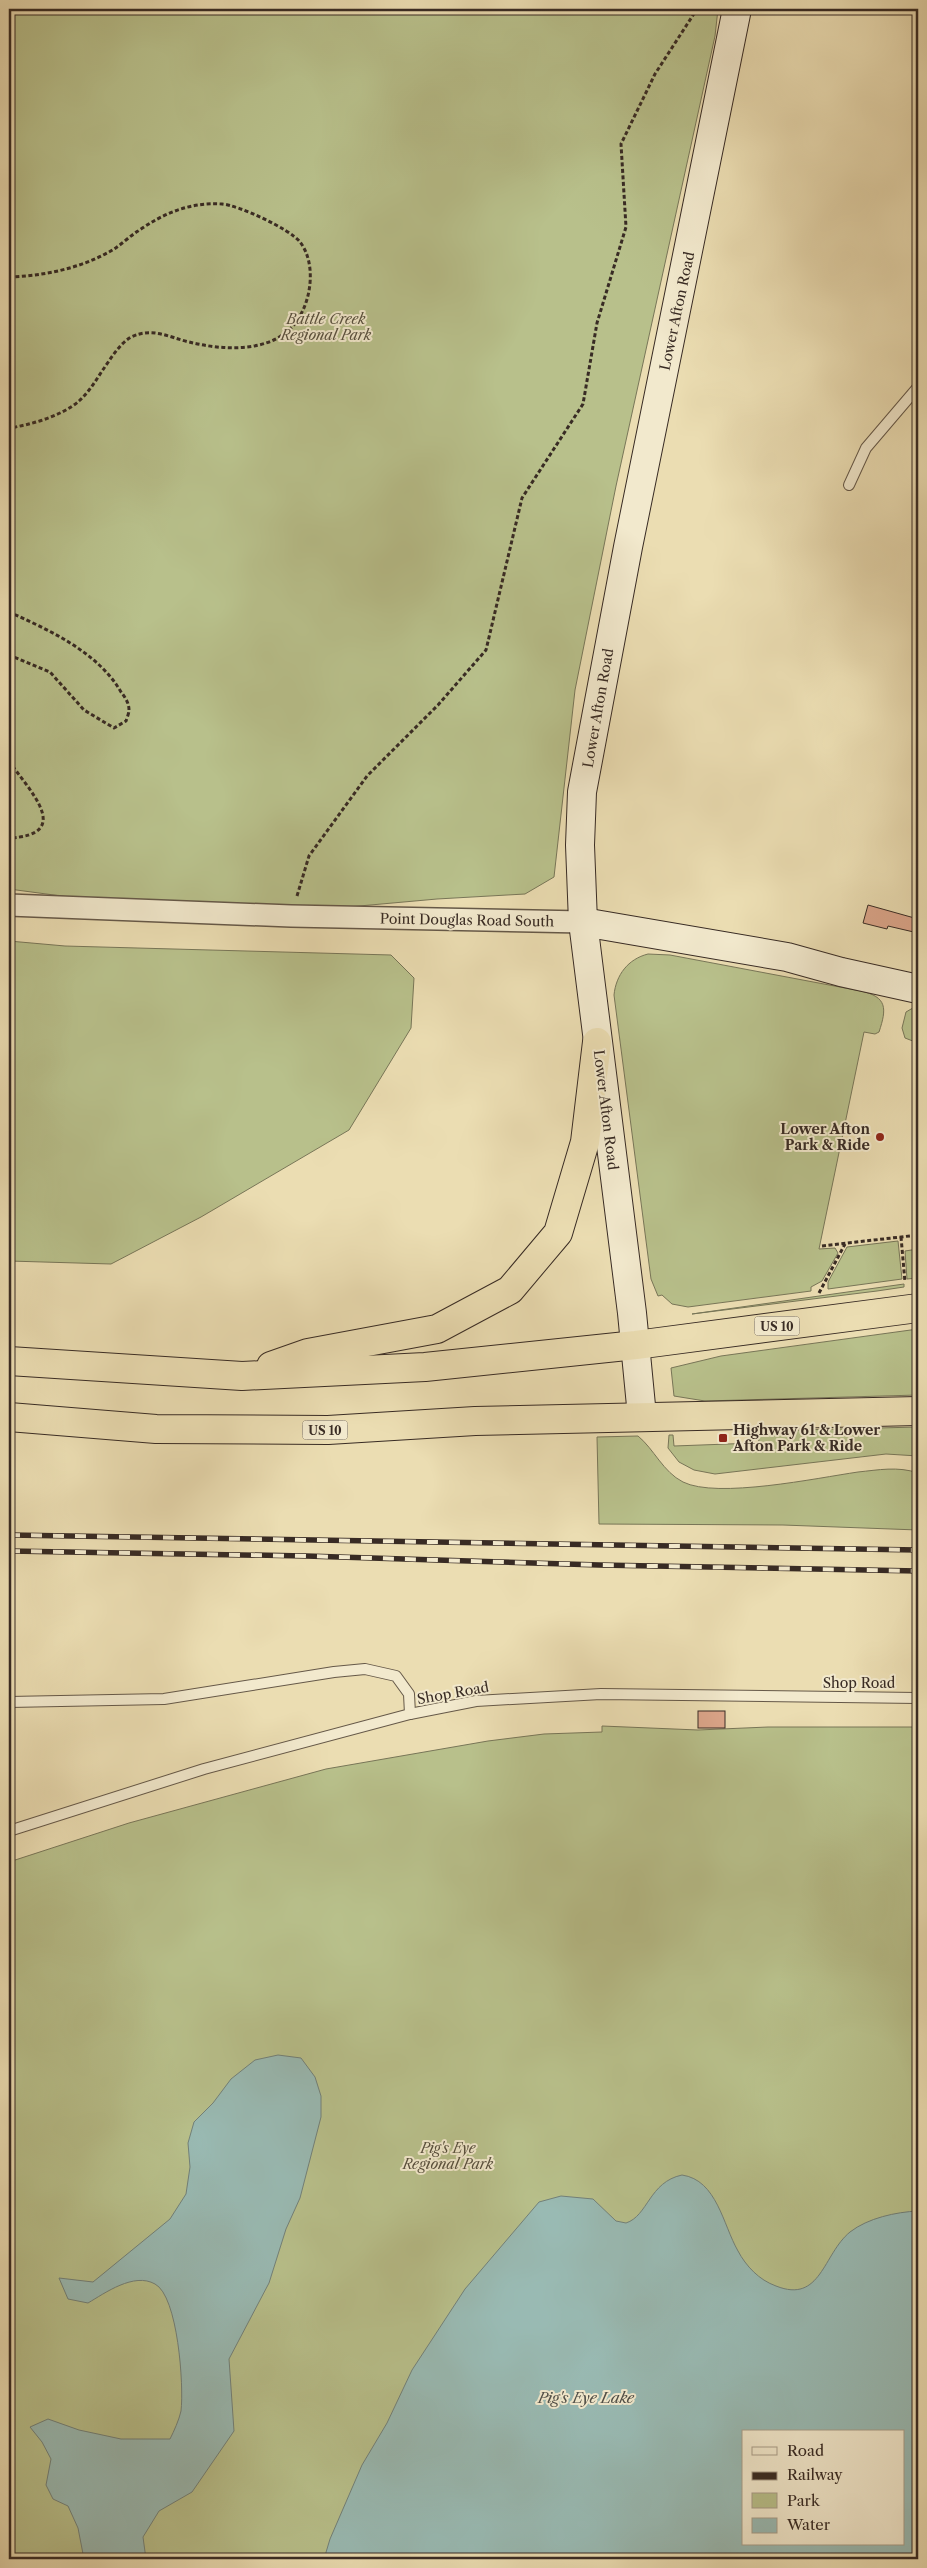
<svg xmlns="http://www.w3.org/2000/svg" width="927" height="2568" font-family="'Libre Caslon Text',serif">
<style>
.green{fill:#b8c08b;stroke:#787658;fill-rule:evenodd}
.water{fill:#99bab3;stroke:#72817a;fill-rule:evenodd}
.building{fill:#dca68b;stroke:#382b24}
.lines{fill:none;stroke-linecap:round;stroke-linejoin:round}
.lane-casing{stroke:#655848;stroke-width:12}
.street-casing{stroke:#655848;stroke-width:24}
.secondary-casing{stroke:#382b24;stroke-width:30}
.highway-casing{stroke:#382b24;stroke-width:30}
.path{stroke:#382b24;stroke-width:3;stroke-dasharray:4 2.5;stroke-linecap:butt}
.lane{stroke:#f2e9cd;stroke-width:10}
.street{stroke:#f2e9cd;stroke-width:21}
.secondary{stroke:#f2e9cd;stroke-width:28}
.highway{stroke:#ebddb2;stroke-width:28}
.rail-casing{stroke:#382b24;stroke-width:5.5}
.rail{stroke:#f2e9cd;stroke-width:4;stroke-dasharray:11;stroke-linecap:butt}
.poi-dot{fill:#8f2418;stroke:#f2e9cd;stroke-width:2}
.labels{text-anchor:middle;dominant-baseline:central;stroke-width:4;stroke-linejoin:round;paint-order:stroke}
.shield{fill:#f2e9cd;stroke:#706457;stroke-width:1}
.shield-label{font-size:12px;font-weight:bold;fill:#382b24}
.street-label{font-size:14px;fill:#382b24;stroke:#f2e9cd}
.park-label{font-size:14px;font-style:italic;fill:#58503e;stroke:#f2e9cd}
.poi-label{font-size:14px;font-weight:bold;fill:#382b24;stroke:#f2e9cd;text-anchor:end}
.water-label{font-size:15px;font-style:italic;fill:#504f48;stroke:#f2e9cd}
</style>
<rect width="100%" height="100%" fill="#ebddb2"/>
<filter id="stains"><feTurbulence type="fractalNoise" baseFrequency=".004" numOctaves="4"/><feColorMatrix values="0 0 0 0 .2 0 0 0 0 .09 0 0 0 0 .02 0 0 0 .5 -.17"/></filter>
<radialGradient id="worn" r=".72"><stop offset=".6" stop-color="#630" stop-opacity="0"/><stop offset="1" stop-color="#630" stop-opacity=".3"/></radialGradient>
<g class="green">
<polygon points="9,9 718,9 715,36 616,486 575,690 554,877 525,894 437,899 226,918 9,889"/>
<polygon points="9,941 65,946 391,955 414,978 411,1028 349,1130 201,1217 111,1264 9,1261"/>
<path d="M648,954l22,1 191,36c26,6 26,17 18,41l-4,2 -11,-2 -45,217 16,-1 3,5 -16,28 -11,6v4l-123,16 -16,-3 -10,-9 -4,1 -7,-17 -37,-284c2,-20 14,-36 34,-41z"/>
<polygon points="918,1005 918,1043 905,1038 902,1028 906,1012"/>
<polygon points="898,1241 902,1279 828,1289 828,1282 847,1247"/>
<polygon points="918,1249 918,1278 907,1279 905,1251"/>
<polygon points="904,1284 904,1287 877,1291 692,1314"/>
<polygon points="918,1329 918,1395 705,1401 674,1396 671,1368 721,1356"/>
<polygon points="918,1427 918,1456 886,1454 715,1474 694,1470 679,1462 668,1448 669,1435 673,1435 674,1446 755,1443 759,1443 758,1431"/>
<path d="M638,1436c16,13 25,36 45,46 34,17 134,-4 175,-10 20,-2 40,-6 60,1v57l-135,-5 -184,-1 -2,-87z"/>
<path d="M602,1726l96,4 70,-3h150v832h-909v-697l120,-39 197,-54 162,-28 56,-7 58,-2zM743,2432h160v112h-160z"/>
</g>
<g class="water">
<path d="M278,2055l23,3 14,19 6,19v21l-21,81 -14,31 -17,54 -40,76 5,72 -42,61 -33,19 -16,26 3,22h-62l-6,-31 -10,-22 -15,-7 -7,-14 5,-26 -9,-17 -12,-15 18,-8 31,11 42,9h49c4,-8 9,-19 11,-28 3,-25 -3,-115 -26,-127 -21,-12 -50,9 -67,19l-20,-4 -9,-21 34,4 77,-63 16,-25 4,-27 -2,-24 6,-21 19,-19 18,-24 24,-19z"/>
<path d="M682,2175c35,5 41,50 56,76 8,15 21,29 38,35 45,18 47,-32 74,-54 18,-14 46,-20 68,-21v348h-594l6,-20 32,-74 25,-42 25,-53 53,-81 74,-87 22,-6 32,3 23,22 10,2c22,-7 23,-41 56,-48zM743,2432h160v112h-160z"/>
</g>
<g class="building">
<polygon points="868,905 918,919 918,933 888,926 887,929 863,923"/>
<rect x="698" y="1711" width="27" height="17"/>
</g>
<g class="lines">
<g class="lane-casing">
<g id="lane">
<polyline points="849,485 866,448 918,387"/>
<polyline points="9,1702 164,1699 334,1672 365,1669 396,1676 409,1694 410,1714"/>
<polyline points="9,1831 204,1769 410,1714 476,1701 601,1694 918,1698"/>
</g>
</g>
<g class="street-casing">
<polyline id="street" points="9,905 291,916 583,922"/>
</g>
<g class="secondary-casing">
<g id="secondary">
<polyline points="583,922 787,957 841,972 918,989"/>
<polyline points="642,1416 632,1313 583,922 580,845 582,792 628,547 737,9"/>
</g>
</g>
<g class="highway-casing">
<g id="highway">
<polyline points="9,1361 242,1376 425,1367 636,1345 918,1308"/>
<polyline points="271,1366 308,1353 437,1329 510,1290 558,1233 585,1142 597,1042"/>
<polyline points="9,1417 156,1429 328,1430 475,1421 918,1411"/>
</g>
</g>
<g class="path">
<path d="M9,277c35,-1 74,-9 105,-28 8,-5 16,-13 24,-18 26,-18 52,-29 84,-27 16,1 68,25 78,38 18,23 11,67 -10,87 -25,24 -69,21 -101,13 -21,-5 -36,-15 -58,-5 -12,7 -21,23 -29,34 -7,11 -14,22 -23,30 -17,15 -49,24 -70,27"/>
<path d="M9,612c40,18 89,40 112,80 4,5 8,11 8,18 0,3 -2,8 -3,11l-12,7 -30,-18 -34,-38 -41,-17"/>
<path d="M9,761c18,27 67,74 0,77"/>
<polyline points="297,896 309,856 367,776 438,705 486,650 522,498 583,404 597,323 626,227 621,144 655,74 697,9"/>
<polyline points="901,1237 905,1282"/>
<polyline points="822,1246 918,1235"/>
<polyline points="819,1293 845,1244"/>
</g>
<use href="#lane" class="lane"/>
<use href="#street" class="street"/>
<use href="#secondary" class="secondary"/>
<use href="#highway" class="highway"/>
<g class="rail-casing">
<g id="rail">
<polyline points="9,1535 918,1550"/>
<polyline points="9,1551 306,1556 599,1565 918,1571"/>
</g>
</g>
<use href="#rail" class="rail"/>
</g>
<g class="poi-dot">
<circle cx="880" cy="1137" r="5"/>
<rect x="718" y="1433" width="10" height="10" rx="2.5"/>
</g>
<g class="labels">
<g class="shield">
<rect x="754.5" y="1316.5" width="45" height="19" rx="4"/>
<rect x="302.5" y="1420.5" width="45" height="19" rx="4"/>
</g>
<g class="shield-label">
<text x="777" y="1326">US 10</text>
<text x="325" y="1430">US 10</text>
</g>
<g class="street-label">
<text transform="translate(677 311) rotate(-78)">Lower Afton Road</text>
<text transform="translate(598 708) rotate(-80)">Lower Afton Road</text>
<text transform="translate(467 920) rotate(1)">Point Douglas Road South</text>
<text transform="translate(606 1110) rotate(83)">Lower Afton Road</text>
<text x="859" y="1683">Shop Road</text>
<text transform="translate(453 1693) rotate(-10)">Shop Road</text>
</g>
<g class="park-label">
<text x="326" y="319">Battle Creek<tspan x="326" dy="16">Regional Park</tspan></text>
<text x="448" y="2148">Pig's Eye<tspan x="448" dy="16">Regional Park</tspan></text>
</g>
<g class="poi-label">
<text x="870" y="1129">Lower Afton<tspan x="870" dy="16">Park &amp; Ride</tspan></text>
<text x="733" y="1430" text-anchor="start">Highway 61 &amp; Lower<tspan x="733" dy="16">Afton Park &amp; Ride</tspan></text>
</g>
<g class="water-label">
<text x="586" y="2397">Pig's Eye Lake</text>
</g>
</g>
<rect width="927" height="2568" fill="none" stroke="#ebddb2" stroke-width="30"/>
<rect x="10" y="10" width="907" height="2548" fill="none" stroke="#382b24" stroke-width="2.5"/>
<rect x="15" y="15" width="897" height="2538" fill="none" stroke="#382b24"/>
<rect x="742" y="2430" width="162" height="115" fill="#f2e9cd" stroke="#a89d89"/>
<rect x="752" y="2447" width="25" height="8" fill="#f2e9cd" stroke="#a89d89"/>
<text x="787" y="2456" font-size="15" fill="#382b24">Road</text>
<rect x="752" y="2472" width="25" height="8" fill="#382b24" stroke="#a89d89"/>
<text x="787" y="2480" font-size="15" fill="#382b24">Railway</text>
<rect x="752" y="2493" width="25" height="15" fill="#b8c08b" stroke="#a89d89"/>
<text x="787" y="2506" font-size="15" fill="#382b24">Park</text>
<rect x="752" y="2518" width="25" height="15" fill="#99bab3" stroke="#a89d89"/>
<text x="787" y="2530" font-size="15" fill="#382b24">Water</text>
<rect width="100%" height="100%" filter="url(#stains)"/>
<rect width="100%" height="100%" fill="url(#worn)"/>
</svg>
